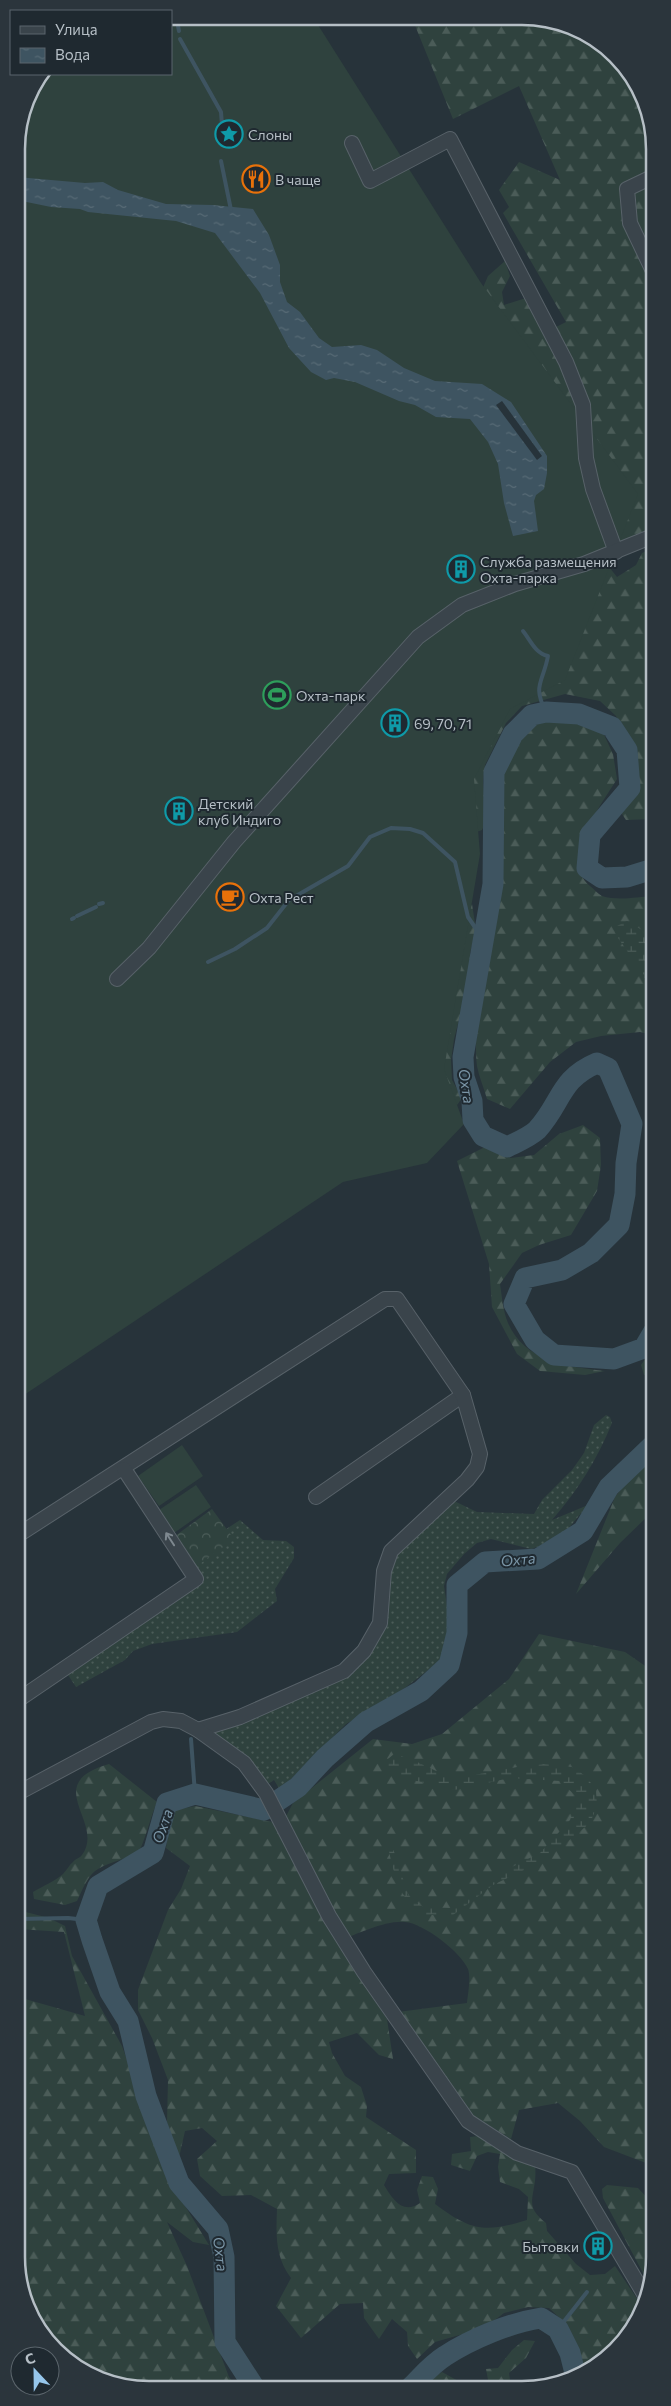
<svg xmlns="http://www.w3.org/2000/svg" width="671" height="2406" font-family="Commissioner,sans-serif">
<style>
.grass{fill:url(#grass-dots)}
.forest{fill:url(#forest-firs)}
.wetland{fill:url(#wetland-marsh)}
.park{fill:url(#park-crowns)}
.pitch{fill:#2f423e}
.water{fill:url(#water-ripples)}
.pier{fill:#27333a}
.lines{fill:none;stroke-linecap:round;stroke-linejoin:round}
.stream{stroke:#3e5461;stroke-width:4}
.river{stroke:#3e5461;stroke-width:21}
.street-casing{stroke:#586269;stroke-width:16}
.street{stroke:#3a444b;stroke-width:14}
.oneway{stroke:#7e888f}
.labels{text-anchor:middle;dominant-baseline:central;stroke-width:4;stroke-linejoin:round;paint-order:stroke}
.poi-label{font-size:14px;fill:#b6bfc6;stroke:#1f2930;text-anchor:start}
.water-label{font-size:15px;font-style:italic;fill:#7a95a6;stroke:#1f2930}
.rim{fill:none;stroke:#b6bfc6;stroke-width:2.5}
</style>
<defs>
<pattern id="grass-dots" width="8" height="8" patternUnits="userSpaceOnUse" patternTransform="scale(1.25)"><rect width="8" height="8" fill="#2f423e"/><path d="M2 2h.1M6 6h.1" fill="none" stroke="#4b5c58" stroke-width="1.8" stroke-linecap="round"/></pattern>
<pattern id="forest-firs" width="22" height="20" patternUnits="userSpaceOnUse" patternTransform="scale(1.25)"><rect width="22" height="20" fill="#2f423e"/><path d="M5 1l3.5 6h-7zM16 11l3.5 6h-7z" fill="#4b5c58"/></pattern>
<pattern id="wetland-marsh" width="20" height="14" patternUnits="userSpaceOnUse" patternTransform="scale(1.25)"><rect width="20" height="14" fill="#2f423e"/><path d="M1 5h8M5 5V1M11 12h8M15 12V8" fill="none" stroke="#4b5c58"/></pattern>
<pattern id="park-crowns" width="20" height="18" patternUnits="userSpaceOnUse" patternTransform="scale(1.25)"><rect width="20" height="18" fill="#2f423e"/><path d="M2 6a3 3 0 1 1 6 0M12 15a3 3 0 1 1 6 0" fill="none" stroke="#4b5c58"/></pattern>
<pattern id="water-ripples" width="26" height="14" patternUnits="userSpaceOnUse" patternTransform="scale(1.25)"><rect width="26" height="14" fill="#3e5461"/><path d="M2 4q2-2 4 0t4 0M15 11q2-2 4 0t4 0" fill="none" stroke="#586b76"/></pattern>
</defs>
<rect width="100%" height="100%" fill="#27333a"/>
<g class="grass">
<path d="M606,1415l4,2 2,6c-15,37 -34,67 -60,97l36,-15 -21,25 -18,13 -18,6 -40,-10 -14,4 -13,11 -17,20 -3,12 5,33 -4,25 -6,18 -45,34 -48,28 -66,66 -6,-10 -6,4 -4,-6 -3,2 -63,-50 146,-59 36,-48 11,-72 57,-53 29,14 57,2 8,-14 30,-30 12,-17 10,-28z"/>
<polygon points="240,1520 263,1540 286,1541 294,1547 294,1558 275,1589 277,1601 237,1632 152,1644 133,1651 125,1660 76,1687 64,1669 196,1580 182,1558"/>
</g>
<g class="forest">
<polygon points="412,18 548,19 616,55 652,124 653,528 586,555 479,297 488,276 505,261 510,276 502,292 504,305 526,298 554,328 566,322 503,213 509,207 499,190 519,162 560,180 519,86 453,119"/>
<polygon points="653,548 653,819 626,820 620,811 638,788 636,751 616,716 600,701 565,694 522,706 506,723 485,765 483,782 487,819 482,830 473,833 438,973 472,904 476,930 470,953 470,978 454,1039 451,1060 452,1080 462,1098 455,1108 221,965 609,567 617,577 636,565 642,553"/>
<path d="M569,717l30,7 14,30 4,25c-15,25 -59,81 -27,107 4,3 8,8 12,10 15,5 36,1 51,0v139l-13,-3 -39,4 -25,6 -26,20 -40,47 -23,-10c-3,-11 -8,-22 -10,-33 -4,-29 5,-95 11,-125 4,-17 11,-34 13,-51 4,-45 -12,-110 15,-149 14,-19 30,-21 53,-24z"/>
<path d="M583,1125l17,13 1,27 -4,26 -26,44 -32,10 -17,8 -22,31c2,13 3,27 8,39 16,38 60,44 97,48l-20,4 -45,-4 -23,-17 -25,-47 -3,-43 -32,-103 28,-14 26,11 23,-3 25,-21z"/>
<polygon points="654,1346 654,1376 644,1375 641,1365"/>
<polygon points="654,1456 654,1510 620,1543 576,1594 615,1497 643,1460"/>
<path d="M539,1634l86,18 29,20v490l-8,1 -42,-16 -24,-26 -22,-18 -39,7 -8,29 -40,-25 -73,-102 69,-9c1,-9 4,-26 1,-34 -7,-17 -45,-46 -63,-47 -19,-2 -48,12 -66,19l48,78 6,40 -14,-4 -22,-22 -28,9 3,11 13,23 16,11 6,19 -1,11 50,33v23l-27,1 -5,11c9,15 19,30 36,18l-3,-13 5,-14 11,1 5,12 -3,15c36,27 50,29 92,16l1,-23 -9,-8 -19,-7 -2,-15 2,-13 -12,-2 -11,4 -7,15 -19,-6 1,-11 19,-3 -1,-14 17,-2 48,17c0,10 1,20 0,29 -3,21 -8,27 11,42l1,8 29,33 14,11 15,-1 10,-8 29,43 -22,35 -37,29 -21,-51 -15,-14 -21,-1 -24,6 -20,15 -49,14 -18,17 -9,-13 -1,-14 -15,-13 -13,20 -15,-21 -1,-15 -23,1 -39,34 -25,-32 15,-28c-16,-21 -15,-43 -14,-69l-26,-14 -29,1 -22,-20 -3,-17 20,-18 -15,-13 -17,3 -7,31 -11,-40 1,-42 -16,-42 -14,-28v-20l30,-80 13,-21 9,-23 -24,-18 6,-37 23,-5 87,18 11,-21 80,-64 39,5 30,-10 67,-55z"/>
<path d="M109,1764l48,38c-4,8 -14,44 -17,47 -12,11 -29,12 -42,20 -10,5 -16,22 -21,32l-12,4 -31,-6 -1,-7c10,-6 22,-11 30,-18 4,-4 6,-9 10,-12 2,-3 7,-4 9,-7 24,-33 -43,-71 27,-91z"/>
<polygon points="18,1910 49,1918 65,1926 72,1956 122,2046 171,2183 209,2245 193,2242 167,2222 187,2266 229,2377 237,2387 124,2387 55,2351 19,2282 18,1997 85,2016 64,1932 18,1929"/>
<polygon points="607,2185 638,2188 654,2205 654,2265 650,2286 603,2198 602,2189"/>
<polygon points="524,2340 535,2341 526,2358 509,2373 511,2387 487,2387 489,2385 486,2369 498,2368 512,2350"/>
<polygon points="442,2372 460,2382 463,2387 426,2387 429,2380"/>
</g>
<g class="wetland">
<polygon points="627,921 642,930 653,949 653,1014 644,975 616,935 615,927"/>
<path d="M394,1754l19,6 40,19 64,-12 28,-3 27,3 15,10 9,14 1,15 -7,17 -45,37 -52,25 -40,30h-33c-23,-19 -29,-52 -34,-80l10,21 12,39 15,12 28,1 35,-28 54,-27 30,-33 8,-22 -18,-17 -50,-3 -56,12 -62,-15 -9,-12z"/>
</g>
<polygon class="park" points="212,1509 234,1539 197,1566 175,1536"/>
<g class="pitch">
<polygon points="171,16 313,17 481,283 638,494 565,680 510,709 474,779 480,854 444,1069 464,1124 427,1163 343,1182 18,1399 17,141 26,98 43,74 171,74"/>
<polygon points="182,1445 203,1476 159,1506 138,1476"/>
<polygon points="196,1485 211,1507 174,1533 159,1510"/>
</g>
<polygon class="water" points="17,177 85,183 103,182 118,190 166,204 213,205 253,209 269,235 280,265 280,282 287,302 300,312 319,338 332,347 361,345 377,350 404,368 435,381 482,384 511,402 547,456 547,473 544,489 536,495 534,501 538,531 513,536 504,503 498,464 488,442 470,419 436,417 415,405 399,401 355,382 334,378 326,380 311,372 289,348 260,293 215,233 176,221 88,212 80,209 51,207 17,200"/>
<polygon class="pier" points="502,401 542,456 537,460 496,405"/>
<g class="lines">
<g class="stream">
<polyline points="176,16 179,31"/>
<polyline points="180,39 221,112 223,138"/>
<polyline points="221,161 231,210"/>
<path d="M523,631c8,10 12,22 25,25 -5,27 -16,29 -2,56"/>
<polyline points="99,904 103,903"/>
<polyline points="77,916 96,907"/>
<polyline points="72,919 74,918"/>
<polyline points="208,962 235,949 267,928 289,900 348,866 370,837 391,828 410,829 423,833 455,862 468,917 483,939"/>
<polyline points="191,1739 195,1794"/>
<polyline points="18,1919 68,1918 86,1920"/>
<polyline points="558,2329 587,2292"/>
</g>
<g class="river">
<path d="M653,869l-26,8 -25,1 -15,-10 3,-33 40,-47 -3,-38 -15,-23 -33,-13 -33,-2 -14,3 -19,19 -19,38 -1,112 -30,173 1,20 8,24 1,19 10,16 24,11c10,-5 21,-9 30,-17 25,-27 22,-51 60,-67l11,5 24,56 -6,39 -1,31 -6,31 -28,28 -29,17 -37,8 -11,26 21,36 19,15 60,4 30,-11 10,-17"/>
<polyline points="254,2387 225,2342 224,2257 218,2229 179,2183 146,2096 128,2021 110,1992 92,1940 86,1920 98,1886 153,1853 167,1803 195,1794 264,1810 298,1787 325,1758 366,1722 421,1691 449,1665 457,1633 457,1585 485,1562 538,1559 583,1531 609,1487 654,1444"/>
<path d="M411,2387c10,-10 21,-23 34,-31 26,-17 64,-33 96,-38l17,11 12,24 6,24"/>
</g>
<g class="street-casing">
<g id="street">
<polyline points="352,143 370,181 450,139 566,362 583,405 586,458 593,489 616,552"/>
<polyline points="652,177 627,189 630,223 652,269"/>
<polyline points="117,979 149,948 234,842 418,637 462,605 515,584 584,564 653,536"/>
<polyline points="316,1497 463,1395"/>
<polyline points="18,1535 385,1299 397,1299 463,1395 480,1454 477,1467 467,1480 391,1551 384,1571 380,1623 364,1651 344,1671 240,1717 198,1730"/>
<polyline points="18,1700 196,1579 124,1469"/>
<polyline points="18,1793 151,1722 163,1719 181,1721 198,1730 244,1763 266,1793 329,1916 364,1972 468,2121 517,2153 572,2172 647,2299"/>
</g>
</g>
<use href="#street" class="street"/>
</g>
<defs><path id="oneway-shaft" d="M-6 0H5M1.5-3L5.5 0L1.5 3" fill="none" stroke-width="1.6" stroke-linecap="round" stroke-linejoin="round" transform="scale(1.25)"/></defs>
<use class="oneway" href="#oneway-shaft" transform="translate(170 1539) rotate(-123)"/>
<defs>
<g id="sight-ring" transform="scale(1.4375)"><circle r="9.5" fill="#1f2930" stroke="#0f9aa8" stroke-width="1.5"/><path d="M0-6L1.8-2.2L6-1.7L2.9 1.2L3.7 5.4L0 3.3L-3.7 5.4L-2.9 1.2L-6-1.7L-1.8-2.2Z" fill="#0f9aa8"/></g>
<g id="restaurant-ring" transform="scale(1.4375)"><circle r="9.5" fill="#1f2930" stroke="#e8710a" stroke-width="1.5"/><path d="M-5-6h1v4h1v-4h1v4h1v-4h1v5L-1.5 .5V6h-2V.5L-5-1ZM5-6V6H3V1.5H1.5Q1.5-4 5-6Z" fill="#e8710a"/></g>
<g id="building-ring" transform="scale(1.4375)"><circle r="9.5" fill="#1f2930" stroke="#0f9aa8" stroke-width="1.5"/><path d="M-4-6H4V6H1V3H-1V6H-4ZM-2.5-4.3h1.7v1.8h-1.7ZM.8-4.3h1.7v1.8H.8ZM-2.5-1h1.7V.8h-1.7ZM.8-1h1.7V.8H.8Z" fill="#0f9aa8"/></g>
<g id="stadium-ring" transform="scale(1.4375)"><circle r="9.5" fill="#1f2930" stroke="#2e9e5b" stroke-width="1.5"/><path d="M0-5a6.5 5 0 1 0 0 10a6.5 5 0 1 0 0-10ZM-3.5-1.8h7v3.6h-7Z" fill="#2e9e5b"/></g>
<g id="cafe-ring" transform="scale(1.4375)"><circle r="9.5" fill="#1f2930" stroke="#e8710a" stroke-width="1.5"/><path d="M-5.5-4.5H6V0H3Q3 3.5 0 3.5H-2.5Q-5.5 3.5-5.5 0ZM3-3.2v2h1.7v-2ZM-6 4.5H4V6H-6Z" fill="#e8710a"/></g>
</defs>
<g fill-rule="evenodd">
<use href="#sight-ring" x="229" y="134"/>
<use href="#restaurant-ring" x="256" y="179"/>
<use href="#building-ring" x="461" y="569"/>
<use href="#stadium-ring" x="277" y="695"/>
<use href="#building-ring" x="395" y="723"/>
<use href="#building-ring" x="179" y="811"/>
<use href="#cafe-ring" x="230" y="897"/>
<use href="#building-ring" x="598" y="2246"/>
</g>
<g class="labels">
<g class="poi-label">
<text x="248" y="134">Слоны</text>
<text x="275" y="179">В чаще</text>
<text x="480" y="561">Служба размещения<tspan x="480" dy="16">Охта-парка</tspan></text>
<text x="296" y="695">Охта-парк</text>
<text x="414" y="723">69, 70, 71</text>
<text x="198" y="803">Детский<tspan x="198" dy="16">клуб Индиго</tspan></text>
<text x="249" y="897">Охта Рест</text>
<text x="579" y="2246" text-anchor="end">Бытовки</text>
</g>
<g class="water-label">
<text transform="translate(467 1086) rotate(81)">Охта</text>
<text transform="translate(518 1559) rotate(-6)">Охта</text>
<text transform="translate(162 1826) rotate(-71)">Охта</text>
<text transform="translate(221 2254) rotate(83)">Охта</text>
</g>
</g>
<path d="M0 0H671V2406H0ZM149 25H522A124 124 0 0 1 646 149V2257A124 124 0 0 1 522 2381H149A124 124 0 0 1 25 2257V149A124 124 0 0 1 149 25Z" fill="#2b353c" fill-rule="evenodd"/>
<path class="rim" d="M149 25H522A124 124 0 0 1 646 149V2257A124 124 0 0 1 522 2381H149A124 124 0 0 1 25 2257V149A124 124 0 0 1 149 25Z"/>
<rect x="10" y="10" width="162" height="65" fill="#1f2930" stroke="#5b656c"/>
<rect x="20" y="26" width="25" height="8" fill="#3a444b" stroke="#5b656c"/>
<text x="55" y="35" font-size="15" fill="#b6bfc6">Улица</text>
<rect x="20" y="48" width="25" height="15" fill="url(#water-ripples)" stroke="#5b656c"/>
<text x="55" y="60" font-size="15" fill="#b6bfc6">Вода</text>
<g transform="translate(35 2371) rotate(338)"><circle r="24" fill="#1f2930" stroke="#5b656c"/>
<path d="M0-4L9 19L0 12L-9 19Z" fill="#96c6eb"/>
<text y="-8" font-size="14" font-weight="bold" text-anchor="middle" fill="#b6bfc6">С</text>
</g>
</svg>
